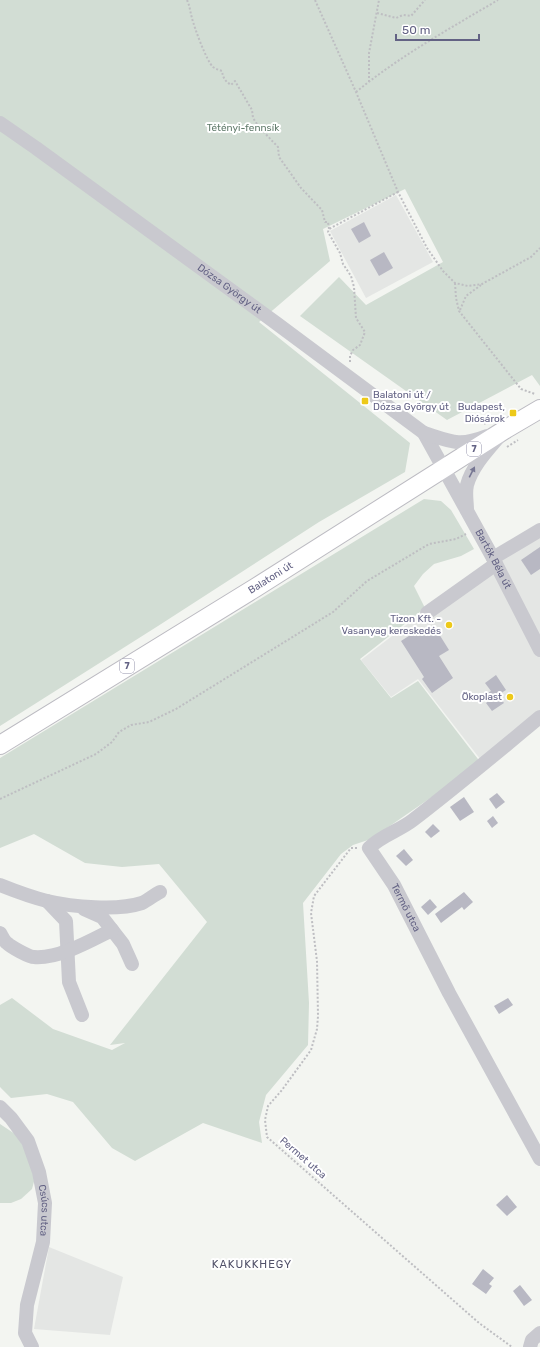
<svg xmlns="http://www.w3.org/2000/svg" width="540" height="1347" font-family="Rubik,sans-serif">
<style>
.built{fill:#e4e6e4}
.green{fill:#d2ddd4}
.building{fill:#b8b8c3}
.lines{fill:none;stroke-linecap:round;stroke-linejoin:round}
.major-casing{stroke:#bcbbc2;stroke-width:20}
.path{stroke:#bebec2;stroke-width:2;stroke-dasharray:2 2;stroke-linecap:butt}
.minor{stroke:#c9c9cf;stroke-width:14}
.major{stroke:#fff;stroke-width:18}
.oneway{fill:#777793}
.poi-dot{fill:#edc919;stroke:#fff;stroke-width:1.5}
.labels{text-anchor:middle;dominant-baseline:central;stroke-width:4;stroke-linejoin:round;paint-order:stroke}
.shield{fill:#fff;stroke:#9291a9;stroke-width:1}
.shield-label{font-size:9px;font-weight:bold;fill:#636284}
.park-label{font-size:10px;fill:#617b6b;stroke:#fff}
.street-label{font-size:10px;fill:#636284;stroke:#fff}
.poi-label{font-size:10px;fill:#636284;stroke:#fff;text-anchor:end}
.neighbourhood-label{font-size:11px;letter-spacing:1px;fill:#515169;stroke:#fff}
</style>
<rect width="100%" height="100%" fill="#f3f5f1"/>
<g class="built">
<polygon points="396,195 433,262 366,298 330,231"/>
<polygon points="540,530 540,717 484,764 418,679 391,697 361,660 493,558"/>
<polygon points="49,1247 123,1277 110,1335 34,1329"/>
</g>
<g class="green">
<polygon points="0,0 540,0 540,386 532,375 447,420 300,316 339,277 366,305 443,262 405,189 323,229 330,261 259,322 410,443 405,472 319,522 158,626 0,726"/>
<polygon points="424,499 441,501 451,510 474,549 461,556 434,564 423,574 414,586 425,608 360,659 391,698 418,681 481,763 371,839 353,845 341,854 303,903 309,1003 308,1045 266,1095 259,1122 262,1143 203,1123 135,1161 112,1148 73,1102 47,1094 11,1098 0,1087 0,1005 12,998 53,1029 112,1050 125,1043 110,1045 207,922 159,864 122,867 85,863 34,834 0,848 0,758"/>
<polygon points="0,1124 18,1136 32,1164 35,1178 32,1189 21,1199 11,1203 0,1203"/>
</g>
<g class="building">
<polygon points="364,222 371,236 359,243 351,229"/>
<polygon points="384,252 393,268 379,276 370,260"/>
<polygon points="540,547 540,569 531,575 521,560"/>
<polygon points="434,626 449,650 439,656 453,678 432,693 422,679 424,677 401,641 415,632 418,636"/>
<polygon points="496,675 506,690 498,695 504,703 492,711 486,703 490,700 486,694 491,691 485,683"/>
<polygon points="497,793 505,802 496,809 489,799"/>
<polygon points="464,797 474,812 460,821 450,807"/>
<polygon points="493,816 498,823 492,828 487,821"/>
<polygon points="433,824 440,831 431,838 425,832"/>
<polygon points="404,849 413,860 406,866 396,856"/>
<polygon points="464,892 473,902 464,910 462,907 441,923 435,914"/>
<polygon points="430,899 437,907 428,915 421,907"/>
<polygon points="508,998 513,1005 499,1014 494,1006"/>
<polygon points="507,1195 517,1207 507,1216 496,1205"/>
<polygon points="483,1269 494,1278 489,1284 492,1286 486,1294 472,1284"/>
<polygon points="520,1285 532,1300 524,1306 513,1291"/>
</g>
<g class="lines">
<g class="major-casing">
<g id="major">
<path id="s4" d="M0,745l255,-157 251,-159 34,-20"/>
</g>
</g>
<g class="path">
<path d="M187,0c3,6 3,12 5,18 2,9 15,44 21,49 3,2 6,3 9,4 1,7 3,10 9,14l4,-4 17,29 1,8 6,9 19,20 1,10 22,31 21,22 3,12h3l1,7"/>
<polyline points="315,0 356,92 398,192 427,248 443,271 455,283 468,286 482,284 531,257 540,248"/>
<polyline points="377,13 396,18 403,15 411,16 425,0"/>
<polyline points="369,82 369,53 379,0"/>
<path d="M356,92c44,-36 93,-63 142,-92"/>
<polyline points="455,283 456,298 459,311 521,389 535,394"/>
<polyline points="460,310 466,296 481,285"/>
<polyline points="350,362 350,356 353,350 360,345 365,332 356,318 354,287 351,276 343,264 340,253 328,232 329,229 398,192"/>
<polyline points="484,424 493,419"/>
<polyline points="507,447 518,440"/>
<polyline points="0,799 96,754 112,742 119,732 131,725 149,722 176,709 333,612 367,581 429,544 456,539 466,534"/>
<polyline points="357,848 351,848 314,896 311,913 317,961 318,1016 317,1029 311,1050 282,1090 268,1106 265,1120 267,1137 479,1323 512,1347"/>
</g>
<g class="minor">
<path id="s1" d="M0,123l36,25 240,175 148,110 69,125 47,92"/>
<path d="M424,433c28,9 35,14 63,3"/>
<path d="M467,510c0,-8 -2,-17 0,-25 5,-18 19,-33 31,-47"/>
<polyline points="493,558 540,530"/>
<polyline points="427,613 496,564"/>
<path id="s2" d="M540,717c-42,35 -84,70 -127,103 -14,11 -31,15 -44,28l25,37 55,108 91,166"/>
<path d="M0,885c15,6 31,12 47,16 25,6 71,10 95,2 6,-3 12,-8 18,-11"/>
<polyline points="47,901 66,921 69,982 82,1015"/>
<polyline points="84,909 102,917 123,944 132,964"/>
<path d="M0,933c2,3 4,8 7,10 4,4 22,14 27,14 25,2 56,-16 78,-27"/>
<path id="s3" d="M0,1107l11,11 17,23 11,31 6,31 -2,39 -16,63 -2,28 7,14"/>
<polyline points="530,1347 532,1340 540,1333"/>
</g>
<use href="#major" class="major"/>
</g>
<defs><path id="oneway-solid" d="M-6-.8H1V-3.2L6.5 0L1 3.2V.8H-6Z"/></defs>
<use class="oneway" href="#oneway-solid" transform="translate(472 472) rotate(-63)"/>
<g class="poi-dot">
<rect x="361" y="397" width="8" height="8" rx="2"/>
<rect x="509" y="409" width="8" height="8" rx="2"/>
<circle cx="449" cy="625" r="4"/>
<circle cx="510" cy="697" r="4"/>
</g>
<g class="labels">
<g class="shield">
<rect x="467" y="442" width="14" height="14" rx="3"/>
<rect x="120" y="659" width="14" height="14" rx="3"/>
</g>
<g class="shield-label">
<text x="474" y="449">7</text>
<text x="127" y="666">7</text>
</g>
<g class="park-label">
<text x="243" y="128">Tétényi-fennsík</text>
</g>
<g class="street-label">
<text stroke="none"><textPath href="#s1" startOffset="283">Dózsa György út</textPath></text>
<text stroke="none"><textPath href="#s1" startOffset="669">Bartók Béla út</textPath></text>
<text stroke="none"><textPath href="#s4" startOffset="318">Balatoni út</textPath></text>
<text stroke="none"><textPath href="#s2" startOffset="286">Termő utca</textPath></text>
<text transform="translate(303 1158) rotate(41)">Permet utca</text>
<text stroke="none"><textPath href="#s3" startOffset="116">Csúcs utca</textPath></text>
</g>
<g class="poi-label">
<text x="373" y="395" text-anchor="start">Balatoni út /<tspan x="373" dy="12">Dózsa György út</tspan></text>
<text x="505" y="407">Budapest,<tspan x="505" dy="12">Diósárok</tspan></text>
<text x="441" y="619">Tizon Kft. -<tspan x="441" dy="12">Vasanyag kereskedés</tspan></text>
<text x="502" y="697">Ökoplast</text>
</g>
<g class="neighbourhood-label">
<text x="252" y="1264">KAKUKKHEGY</text>
</g>
</g>
<path d="M396 34v6h83v-6" fill="none" stroke="#636284" stroke-width="2"/>
<text x="402" y="34" font-size="12" fill="#636284" stroke="#ffffff" stroke-width="3" paint-order="stroke">50 m</text>
</svg>
